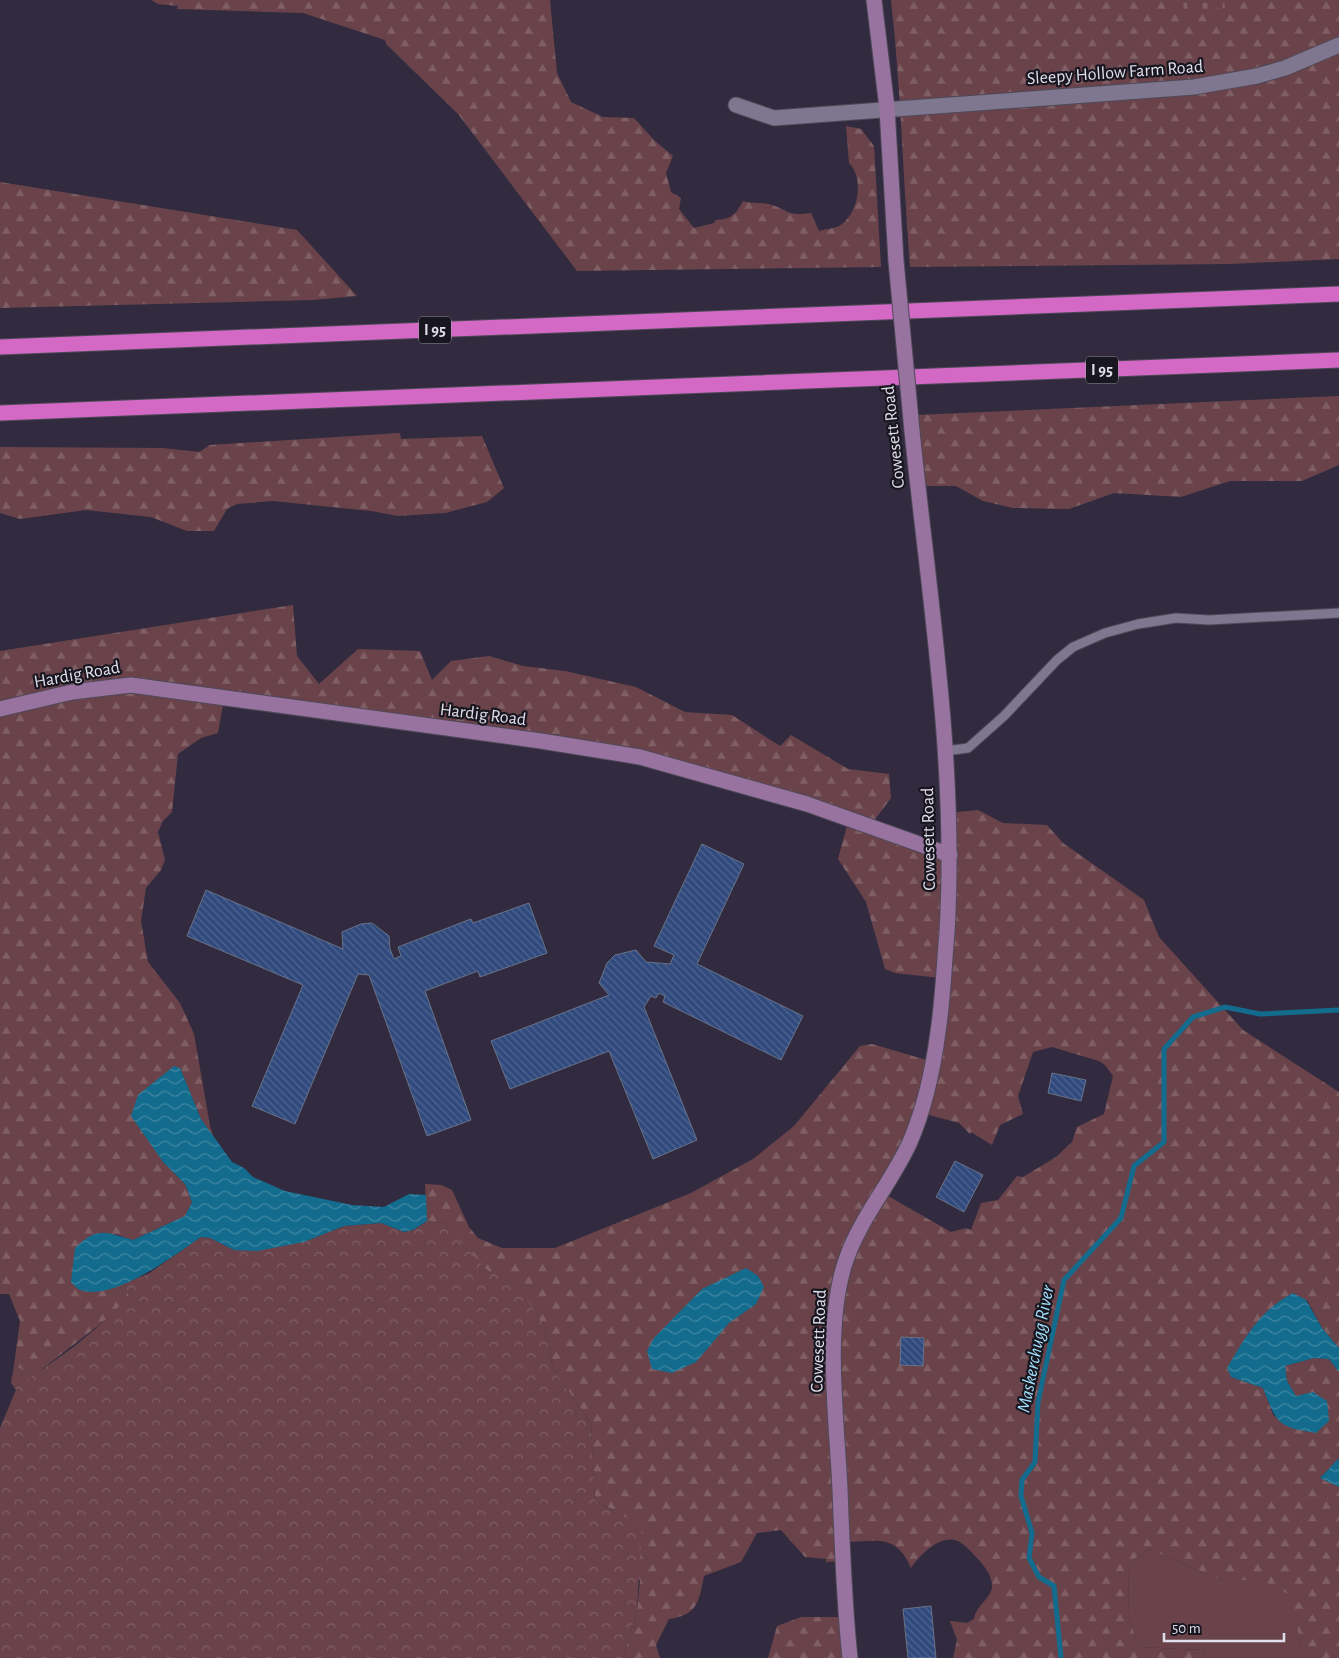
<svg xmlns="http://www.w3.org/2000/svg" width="1339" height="1658" font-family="'Alegreya Sans',sans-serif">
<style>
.grass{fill:#6a434a}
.forest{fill:url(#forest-firs);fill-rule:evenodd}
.cemetery{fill:url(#cemetery-stones)}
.park{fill:url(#park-crowns)}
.water{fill:url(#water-waves)}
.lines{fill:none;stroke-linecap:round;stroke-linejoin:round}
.stream{stroke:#136c8d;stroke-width:5}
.building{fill:url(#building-back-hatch);stroke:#687388}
.lane-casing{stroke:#4e4959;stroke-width:11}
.street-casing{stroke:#4e4959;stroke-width:17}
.secondary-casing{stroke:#4e4959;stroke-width:17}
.highway-casing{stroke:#4e4959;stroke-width:17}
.lane{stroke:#7e778f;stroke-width:9}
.street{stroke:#7e778f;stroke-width:15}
.secondary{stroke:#98739f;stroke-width:15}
.highway{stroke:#d369c4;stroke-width:15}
.secondary-bridge-casing{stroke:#4e4959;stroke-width:17;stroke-linecap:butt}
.secondary-bridge{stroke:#98739f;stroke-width:15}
.labels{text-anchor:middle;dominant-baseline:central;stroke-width:4.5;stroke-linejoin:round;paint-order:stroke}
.shield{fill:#18161f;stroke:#a5a2ae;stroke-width:1}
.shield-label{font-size:16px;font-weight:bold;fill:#e1deeb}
.street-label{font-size:18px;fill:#e1deeb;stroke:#18161f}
.water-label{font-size:19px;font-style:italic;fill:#a3e0fd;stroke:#18161f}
</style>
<defs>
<pattern id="forest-firs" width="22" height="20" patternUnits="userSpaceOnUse" patternTransform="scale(1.25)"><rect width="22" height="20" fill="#6a434a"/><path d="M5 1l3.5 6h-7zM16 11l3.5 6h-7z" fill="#7f5e64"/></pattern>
<pattern id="cemetery-stones" width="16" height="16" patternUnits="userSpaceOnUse" patternTransform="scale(1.25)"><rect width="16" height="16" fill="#6a434a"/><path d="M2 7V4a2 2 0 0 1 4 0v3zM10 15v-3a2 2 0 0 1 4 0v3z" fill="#7f5e64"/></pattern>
<pattern id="park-crowns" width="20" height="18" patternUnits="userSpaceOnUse" patternTransform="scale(1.25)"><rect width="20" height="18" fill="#6a434a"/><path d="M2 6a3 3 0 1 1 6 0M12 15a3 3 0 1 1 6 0" fill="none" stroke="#7f5e64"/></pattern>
<pattern id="water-waves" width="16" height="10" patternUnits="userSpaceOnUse" patternTransform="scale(1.25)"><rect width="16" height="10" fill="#136c8d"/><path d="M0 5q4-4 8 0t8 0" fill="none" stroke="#4087a3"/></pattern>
<pattern id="building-back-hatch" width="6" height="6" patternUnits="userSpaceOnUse" patternTransform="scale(1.25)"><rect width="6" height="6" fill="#314a7e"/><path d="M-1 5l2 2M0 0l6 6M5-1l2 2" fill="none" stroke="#4f6490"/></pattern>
</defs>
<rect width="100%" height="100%" fill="#322b3f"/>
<g class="grass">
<polygon points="14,1365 33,1376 15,1387 11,1383"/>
<polygon points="1149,1549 1221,1580 1261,1580 1291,1595 1302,1650 1311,1658 1206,1658 1203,1650 1139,1647 1129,1618 1128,1564"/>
</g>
<g class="forest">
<path d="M151,0h399l7,73 14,29 32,15 31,1 21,23 18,15 -7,17 5,19 10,6 -2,11 15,19 20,-5 2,-3c16,-1 20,-6 27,-19 9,3 16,1 25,3 21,5 17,13 43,9l8,18c6,-2 15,-2 20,-5 19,-10 26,-48 10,-63l-3,-37 15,3 13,17 7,121 -304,4 -119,-157 -72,-70 -1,-4 -82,-27 -126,-4 1,-3 -20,-2z"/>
<path d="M891,0h448v259l-110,5 -319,3c-7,-89 -9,-178 -19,-267z"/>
<polygon points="0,182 297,230 357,296 313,300 0,308"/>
<polygon points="1339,396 1339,465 1302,481 1230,481 1181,497 1114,493 1069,509 1013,508 983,501 956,486 921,486 915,415"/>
<polygon points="400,433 401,439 482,436 504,488 487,502 445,513 398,516 371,511 273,501 237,504 227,509 214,531 187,531 151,517 86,510 20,519 0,513 0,447 163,448 199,452 210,445"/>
<path d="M293,605l4,51 22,28 39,-35 62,2 12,29 19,-19 38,-5 34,10 42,5 71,16 49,25 47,3 48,31 11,-11 57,34 41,5 2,24 -21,28 66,25 12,-9v-29l30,-3 25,13 44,2 16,18 81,57 15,37 84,93 96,62v256l-17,-20 -15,-28 -76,77 32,11 11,29 22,-21 -9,-15 -2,-15 29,-8 15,1 10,13v86l-19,20 19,9v171h-28l-9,-8 -12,-55 -29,-15h-40l-72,-31 -21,15 1,54 10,29 64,3 3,8h-253l4,-18 -7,-19 17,2 7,-4c2,-14 18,-21 18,-33 0,-11 -7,-19 -14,-27 -6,-6 -12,-14 -20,-18 -18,-7 -38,14 -47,27 -15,-36 -36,-26 -69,-26l-2,19 -14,1v-3l-21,-2 -24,-27 -24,3 -16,29 -37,14c-5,25 -6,39 -35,43l-13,26 4,13h-37l14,-47 3,-30 -27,-71 -18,-9 -4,-78 -38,-54 -8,-41 -84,-84 -16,-20 -18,-3 -2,-37 16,1 11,5 17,37 9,11 24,10h53l136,-55 62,-34 41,-33 66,-80 12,-2 58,17 10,-83 -45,-5 -10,-4 -19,-67 -28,-43 10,-37 -209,-63 -415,-60 -6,34 -17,5 -23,16 -6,58 -9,9 -5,11 7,28 -4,10 -15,18 -5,33 7,41 32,41 14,31 16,92 4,12 -13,-19 -21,-51 -17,94 22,22 7,18 -7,14 -52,24 -18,-6 -14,57 23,-8 5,13 -17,19 -79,61 -19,-11 6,-44 -11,-27h-9v-643zM1052,1047l47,14 6,4 8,11 -9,38 -27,13 -5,15 -16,15 -33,20 -6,-1 -19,24 -17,3 -10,27 -5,-2 -15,4 -70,-40 41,-79 37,10 11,11 1,-2 21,13 8,-20 23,-11 -5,-18 15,-44zM758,1276l4,10 -6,18 -27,18 -33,40z"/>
<polygon points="801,1617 845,1617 848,1658 768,1658 777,1626"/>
</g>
<polygon class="cemetery" points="1183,0 1224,0 1225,8 1184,11"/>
<path class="park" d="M427,1221l18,3 45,49 15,2 21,23 19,30 8,41 38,54 4,78 47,25 -5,85 -14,47h-623v-230l16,-38 -5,-7 4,4c40,-25 82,-55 114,-91l-5,-13 24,-9 53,-37 9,1 24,12 70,-8 40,-16 37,-3 23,9 9,-2z"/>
<g class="water">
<path d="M174,1066l6,2 21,51 31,43 12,6 9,9 32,14 67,14 32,2 25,-13 17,1 1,26 -14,9 -9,2 -23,-9 -37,3 -40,16 -47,9 -23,-1 -24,-12 -9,-1c-26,18 -88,65 -121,53 -3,-1 -7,-6 -9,-8l4,-34c23,-22 30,-16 58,-8l52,-24 7,-14 -7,-18 -22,-22 -32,-46 7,-21z"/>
<polygon points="746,1268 758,1276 764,1287 756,1304 729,1323 696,1362 672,1373 652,1369 647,1351 654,1338 702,1289"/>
<path d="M1293,1293l13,7 16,28 17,20v24l-10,-13 -15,-1 -29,8 2,15 9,15 17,-4 14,9 2,20 -13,12c-39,-6 -39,-9 -53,-45l-32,-11 -4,-9c19,-32 32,-57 66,-75z"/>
<polygon points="1339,1458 1339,1487 1320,1478"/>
</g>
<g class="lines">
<polyline class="stream" points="1061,1658 1054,1586 1039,1577 1029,1558 1032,1533 1021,1496 1022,1480 1035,1462 1038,1402 1064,1280 1121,1218 1134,1166 1164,1142 1164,1049 1193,1017 1225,1007 1260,1014 1339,1010"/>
</g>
<g class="building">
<polygon points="702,844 744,864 697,964 803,1016 781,1060 663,1002 665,996 659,993 656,998 651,996 644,1007 697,1140 653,1159 609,1051 510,1089 491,1041 609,995 599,983 607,963 615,955 636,950 646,962 670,964 674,955 654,946"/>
<polygon points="206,890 343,949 342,932 361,924 372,923 389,936 390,949 394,959 401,956 398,947 471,919 473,923 529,903 547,953 480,977 478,971 425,991 471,1120 427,1136 369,975 358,974 295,1124 252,1106 303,985 187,936"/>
<polygon points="1052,1073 1086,1080 1081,1101 1048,1093"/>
<polygon points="955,1161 983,1175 964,1212 936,1197"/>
<polygon points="901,1337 924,1338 923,1366 900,1365"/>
<polygon points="931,1606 936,1658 908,1658 903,1609"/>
</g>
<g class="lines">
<g class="lane-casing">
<polyline id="lane" points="945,751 968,748 1004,716 1057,660 1073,647 1105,633 1138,624 1176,618 1209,620 1339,613"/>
</g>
<g class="street-casing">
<polyline id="street" points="736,105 774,118 1194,87 1257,76 1285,68 1339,45"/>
</g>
<g class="secondary-casing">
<g id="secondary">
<polyline points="874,0 887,108 896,261"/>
<polyline points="0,709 72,692 131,685 541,741 640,757 807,804 950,855"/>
<path d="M850,1658c-6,-56 -8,-113 -10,-169 -3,-67 -16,-162 5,-226 14,-44 46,-79 65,-121 15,-35 23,-72 28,-110 5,-33 6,-66 9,-100 10,-168 -18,-334 -35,-501"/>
</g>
</g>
<g class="highway-casing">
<g id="highway">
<polyline points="0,347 1339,294"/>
<polyline points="0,413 1339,360"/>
</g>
</g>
<use href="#lane" class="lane"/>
<use href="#street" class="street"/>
<use href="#secondary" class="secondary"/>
<use href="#highway" class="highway"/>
<g class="secondary-bridge-casing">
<polyline id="secondary-bridge" points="896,261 912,431"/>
</g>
<use href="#secondary-bridge" class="secondary-bridge"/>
</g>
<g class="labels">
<g class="shield">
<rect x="419" y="316.5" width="32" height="27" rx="4"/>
<rect x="1086" y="356.5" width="32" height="27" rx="4"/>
</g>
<g class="shield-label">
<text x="435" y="330">I 95</text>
<text x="1102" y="370">I 95</text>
</g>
<g class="street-label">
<text transform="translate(1115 73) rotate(-4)">Sleepy Hollow Farm Road</text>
<text transform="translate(894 437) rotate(-96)">Cowesett Road</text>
<text transform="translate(77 675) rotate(-10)">Hardig Road</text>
<text transform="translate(483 715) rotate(7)">Hardig Road</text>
<text transform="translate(929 839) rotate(-91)">Cowesett Road</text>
<text transform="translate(819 1341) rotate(-88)">Cowesett Road</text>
</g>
<g class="water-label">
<text transform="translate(1036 1349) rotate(-79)">Maskerchugg River</text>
</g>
</g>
<path d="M1164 1633v8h120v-8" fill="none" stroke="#e1deeb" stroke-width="2.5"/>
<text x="1172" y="1633" font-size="15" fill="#e1deeb" stroke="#18161f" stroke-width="4" paint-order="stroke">50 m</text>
</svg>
